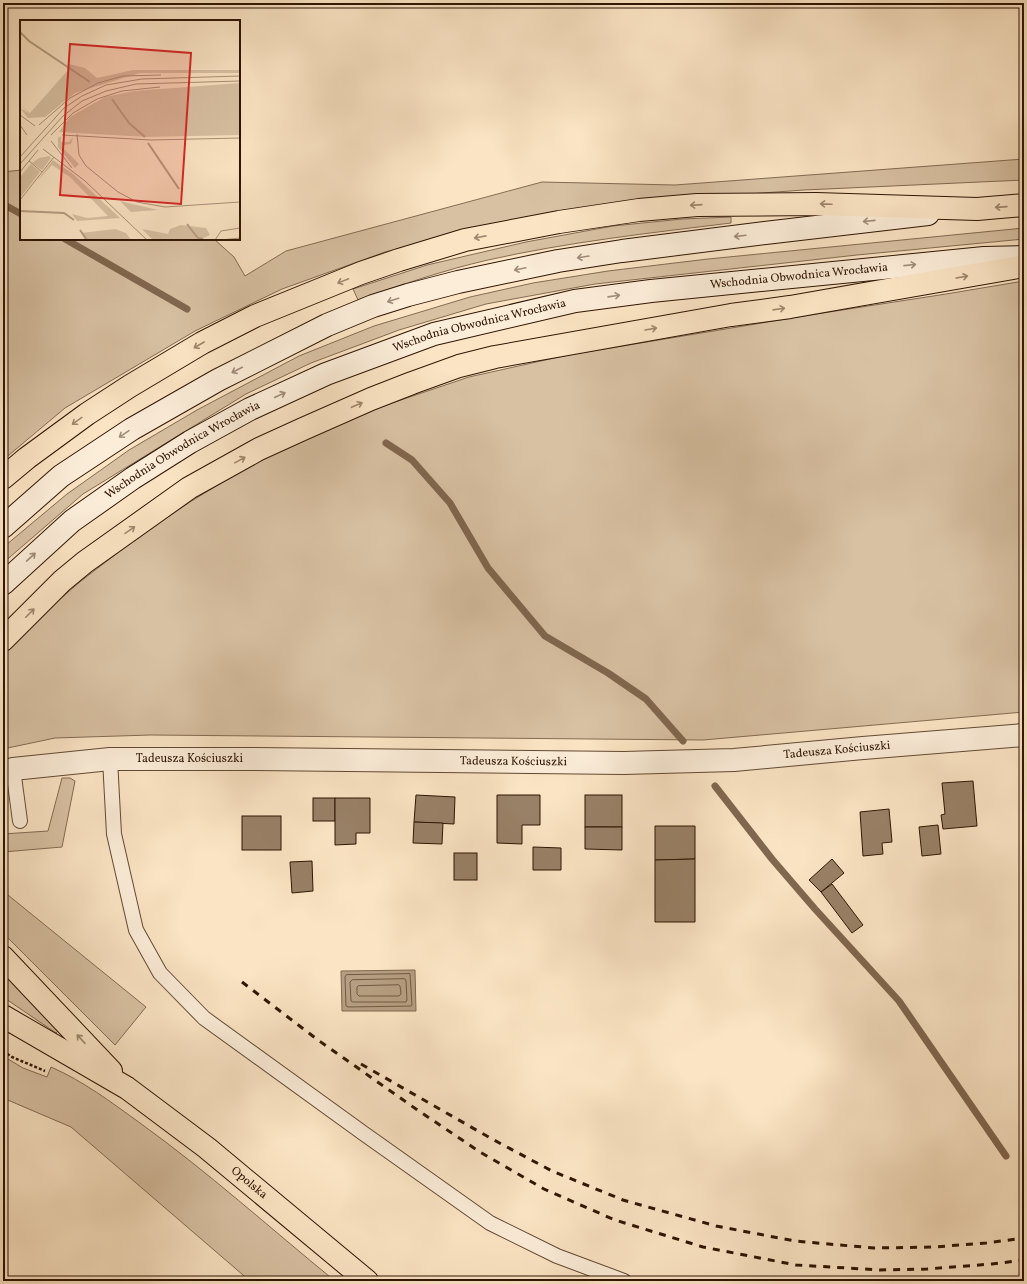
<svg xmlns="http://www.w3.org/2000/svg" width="1027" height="1284" font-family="Vollkorn,serif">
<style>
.green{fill:#d8c1a3;stroke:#846b53}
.water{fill:#b69e82;stroke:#80674f}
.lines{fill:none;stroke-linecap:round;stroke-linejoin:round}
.shore{stroke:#725a42;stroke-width:1}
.stream{stroke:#80674f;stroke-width:7}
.building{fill:#998167;stroke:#2f1503}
.lane-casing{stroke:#624933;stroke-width:16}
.street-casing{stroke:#624933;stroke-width:24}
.secondary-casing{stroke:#2f1503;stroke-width:24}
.primary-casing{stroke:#2f1503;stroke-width:24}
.path{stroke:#2f1503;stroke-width:2.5;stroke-dasharray:3 2;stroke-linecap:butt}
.lane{stroke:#fcedd9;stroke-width:14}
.street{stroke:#fcedd9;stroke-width:22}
.secondary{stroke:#fcedd9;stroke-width:22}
.primary{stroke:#fbe4c4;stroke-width:22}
.rail{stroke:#2f1503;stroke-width:3;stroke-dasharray:7 7;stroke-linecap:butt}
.oneway{stroke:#9f876d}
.oneway2{stroke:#a08c79}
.labels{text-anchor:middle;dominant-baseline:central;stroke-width:4;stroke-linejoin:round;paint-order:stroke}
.street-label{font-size:12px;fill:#2f1503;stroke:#fcedd9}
.inset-river{fill:none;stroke:#b69e82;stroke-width:2}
.inset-road{fill:none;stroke:#a99177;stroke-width:1}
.view{fill:#d62828;fill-opacity:0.15;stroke:#d62828;stroke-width:2}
.inset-edge{fill:none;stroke:#2f1503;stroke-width:2}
</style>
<rect width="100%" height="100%" fill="#fbe4c4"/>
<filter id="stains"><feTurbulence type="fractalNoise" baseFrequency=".005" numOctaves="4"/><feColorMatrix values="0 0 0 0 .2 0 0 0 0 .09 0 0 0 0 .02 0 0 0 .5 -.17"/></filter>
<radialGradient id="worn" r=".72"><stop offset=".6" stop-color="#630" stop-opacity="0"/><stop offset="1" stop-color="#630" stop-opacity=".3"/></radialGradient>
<g class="green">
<polygon points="1024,159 1024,180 804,190 693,198 548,213 493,224 385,252 282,289 195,331 65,408 3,460 3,172 21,170 21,239 214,239 234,257 245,276 286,251 542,182 675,185"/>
<path d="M731,217v6c-81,10 -163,19 -243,37 -44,10 -87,25 -130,40l-5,-11 74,-24 99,-23 87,-16 69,-7z"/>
<polygon points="1024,228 1024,239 857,255 595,284 486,304 399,330 311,363 246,394 83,494 3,563 3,548 6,545 67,494 129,450 197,410 299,356 374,326 470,297 533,283 608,271 708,259"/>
<polygon points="1024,281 1024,712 703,740 150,735 55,738 3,749 3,655 39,617 81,581 142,534 190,502 250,465 327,428 377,408 469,377 568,355 810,315 946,294"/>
<polygon points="62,778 70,778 75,781 62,847 3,852 3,834 48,831"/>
<polygon points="3,891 146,1007 115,1045 3,933"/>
<polygon points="3,971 60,1029 56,1033 3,997"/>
<path d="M3,1056l20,12 24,9 4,-10c32,14 60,35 89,56 68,49 130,105 195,158h-85l-179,-154 -68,-29z"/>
</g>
<polygon class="water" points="415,970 416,1011 342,1011 341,971"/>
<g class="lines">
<g class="shore">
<polygon points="410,974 412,1005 411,1006 348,1007 346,1006 345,977 346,975"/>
<polygon points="405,979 406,981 407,1000 406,1002 353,1002 351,1001 350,982 352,980"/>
<polygon points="399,985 400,986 401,994 399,996 359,996 357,994 357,987 358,986"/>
</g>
<g class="stream">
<polyline points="3,204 21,214"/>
<polyline points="65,239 187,309"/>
<polyline points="386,443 412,460 450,503 488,568 545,636 608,673 646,699 683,741"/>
<polyline points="715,786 772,859 815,909 899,1001 1006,1156"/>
</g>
</g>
<g class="building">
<polygon points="973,781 977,826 943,829 941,815 945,814 942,783"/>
<polygon points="416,795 455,797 454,824 414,822"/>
<polygon points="497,795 540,795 540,825 522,825 522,844 497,843"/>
<rect x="585" y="795" width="37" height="32"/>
<rect x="313" y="798" width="22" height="23"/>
<polygon points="335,798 370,798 370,833 356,833 356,844 335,845"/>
<polygon points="889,809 892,842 882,843 883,854 863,856 860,812"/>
<rect x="242" y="816" width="39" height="34"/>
<polygon points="414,822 443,823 442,844 413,843"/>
<polygon points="938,825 941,854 922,856 919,827"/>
<polygon points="655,826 695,826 695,859 655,860"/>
<polygon points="585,827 622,827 622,850 585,849"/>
<polygon points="533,847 561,848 561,870 533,870"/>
<rect x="454" y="853" width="23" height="27"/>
<polygon points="695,859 695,922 655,922 655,860"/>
<polygon points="832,859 844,873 821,892 809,880"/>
<polygon points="312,861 313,891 292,893 290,862"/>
<polygon points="832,884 863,925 852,933 821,892"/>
</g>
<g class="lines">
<g class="lane-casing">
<g id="lane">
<polyline points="110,759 114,834 136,930 160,973 204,1018 363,1133 490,1223 557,1256 624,1281"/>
<polyline points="6,769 13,769 20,821"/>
</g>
</g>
<g class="street-casing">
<g id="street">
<path id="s1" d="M13,769l97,-10h137l377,4 110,-3 129,-12 161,-13"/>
</g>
</g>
<g class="secondary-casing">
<g id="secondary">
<polyline points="3,527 61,476 132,429 218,380 327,325 373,306 408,295 458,282 558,261 622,251 765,233 928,214"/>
<path id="s2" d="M3,584l69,-63 61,-43 57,-36 60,-33 76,-35 108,-40 141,-33 76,-10 333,-33 40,-1"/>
</g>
</g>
<g class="primary-casing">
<g id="primary">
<polyline points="3,478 27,458 87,414 130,386 202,343 255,316 361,273 399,260 465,240 559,222 639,210 697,205 816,204 977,209 1024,205"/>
<polyline points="3,640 62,581 85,562 189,488 259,449 303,429 371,399 412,383 459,366 495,357 731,315 790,307 1024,266"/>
<polyline points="3,957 111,1071"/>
<path id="s3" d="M3,1016l124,72 80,60 160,133"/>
</g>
</g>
<g class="path">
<polyline points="3,356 6,354"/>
<polyline points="3,1051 12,1057 45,1071"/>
</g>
<use href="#lane" class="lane"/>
<use href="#street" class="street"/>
<use href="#secondary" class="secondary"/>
<use href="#primary" class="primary"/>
<g class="rail">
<polyline points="242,982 318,1040 416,1109 480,1152 544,1189 615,1220 703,1247 796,1265 880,1270 927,1269 992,1264 1024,1260"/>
<polyline points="361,1064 492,1139 552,1171 623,1200 716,1226 795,1241 874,1248 934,1247 986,1243 1024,1238"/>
</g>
</g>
<defs><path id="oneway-shaft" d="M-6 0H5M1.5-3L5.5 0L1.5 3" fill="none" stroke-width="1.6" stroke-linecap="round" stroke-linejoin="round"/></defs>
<g class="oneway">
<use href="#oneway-shaft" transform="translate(826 204) rotate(-178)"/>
<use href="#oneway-shaft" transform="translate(696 205) rotate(176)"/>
<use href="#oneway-shaft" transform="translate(1001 207) rotate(176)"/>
<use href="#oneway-shaft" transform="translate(480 237) rotate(169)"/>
<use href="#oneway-shaft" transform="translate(962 277) rotate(-10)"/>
<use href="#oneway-shaft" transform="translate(343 281) rotate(158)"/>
<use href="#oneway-shaft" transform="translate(779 309) rotate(-8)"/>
<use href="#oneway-shaft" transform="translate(651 329) rotate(-10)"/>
<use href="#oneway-shaft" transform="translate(199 345) rotate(150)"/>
<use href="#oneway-shaft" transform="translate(357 405) rotate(-23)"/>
<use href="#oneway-shaft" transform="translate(77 421) rotate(144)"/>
<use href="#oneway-shaft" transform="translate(240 460) rotate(-29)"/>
<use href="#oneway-shaft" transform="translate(130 530) rotate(-35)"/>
<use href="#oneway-shaft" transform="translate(30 613) rotate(-45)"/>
<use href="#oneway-shaft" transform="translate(81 1039) rotate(-133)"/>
</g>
<g class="oneway2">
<use href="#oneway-shaft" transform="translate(869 221) rotate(174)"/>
<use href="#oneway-shaft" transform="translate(740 236) rotate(173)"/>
<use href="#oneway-shaft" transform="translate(583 257) rotate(171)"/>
<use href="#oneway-shaft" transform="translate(910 265) rotate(-6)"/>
<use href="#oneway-shaft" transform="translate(520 269) rotate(168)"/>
<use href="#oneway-shaft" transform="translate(614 296) rotate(-8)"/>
<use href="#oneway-shaft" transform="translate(393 300) rotate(162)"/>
<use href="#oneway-shaft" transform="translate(237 370) rotate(153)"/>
<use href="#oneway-shaft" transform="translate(280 395) rotate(-25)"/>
<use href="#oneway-shaft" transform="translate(124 434) rotate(146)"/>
<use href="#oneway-shaft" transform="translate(31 557) rotate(-43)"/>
</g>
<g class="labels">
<g class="street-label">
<text stroke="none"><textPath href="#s2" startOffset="873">Wschodnia Obwodnica Wrocławia</textPath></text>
<text stroke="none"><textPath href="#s2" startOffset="549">Wschodnia Obwodnica Wrocławia</textPath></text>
<text stroke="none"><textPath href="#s2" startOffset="225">Wschodnia Obwodnica Wrocławia</textPath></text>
<text stroke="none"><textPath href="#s1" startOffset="825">Tadeusza Kościuszki</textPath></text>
<text stroke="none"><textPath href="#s1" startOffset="177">Tadeusza Kościuszki</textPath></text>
<text stroke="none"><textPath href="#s1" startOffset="501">Tadeusza Kościuszki</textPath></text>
<text stroke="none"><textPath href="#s3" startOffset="298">Opolska</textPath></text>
</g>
</g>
<g transform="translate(20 20)">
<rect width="220" height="220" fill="#fbe4c4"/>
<path d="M49,44l16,4 12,10 36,-8h107v3h-100l-65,20 -30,24 -17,1 -8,-10 10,6 -10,-9 10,8 39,-44zM220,63v52l-93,2 -88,-5 11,-15 35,-20 29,-6zM41,116v6h8l4,-5 -2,7 -8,1 -1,2 17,17 -4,4 -17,-21v-9zM29,136l2,2 -9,12 -10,-7 7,-5zM33,140l20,14 47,44 -43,3 -5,-7 15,4 21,-2 -38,-39 -18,-12 -15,16zM11,144l9,8 -20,26v-21zM100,181l38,9 -27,2zM161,205l25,3 4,7 -10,5h-47l-11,-11 26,5 2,-5zM95,209l11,4 5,7h-46l-4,-7z" fill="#d8c1a3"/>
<path class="inset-river" d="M0,12l9,9 61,41M92,79l17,24 16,14M128,123l31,46M0,191l44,2 10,7M167,204l11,14 5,1M60,210l7,10"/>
<path class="inset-road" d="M0,95l15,11M0,105l7,10M19,105l31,-27 28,-15 25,-7 38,-1M57,114l2,21 7,11 32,26 19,10 28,5 75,-5M31,115l22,-22 24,-14 25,-8 38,-4M42,115l89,5 89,-2M31,121l21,27M23,129l42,32 62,59M0,137l44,-49 18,-12 24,-11 36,-6 98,-3M9,141l13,11M0,144l43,-48 19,-15 24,-10 30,-7 104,-3M0,152l18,-22M0,180l34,-43M195,220l6,-9 19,-3M201,220l19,-2"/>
<path class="view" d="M50,24l121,9 -10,151 -121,-9z"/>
<rect width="220" height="220" class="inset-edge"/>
</g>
<rect width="1027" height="1284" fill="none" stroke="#fbe4c4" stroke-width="16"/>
<rect x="4" y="4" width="1019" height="1276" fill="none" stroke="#2f1503" stroke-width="2"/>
<rect x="8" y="8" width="1011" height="1268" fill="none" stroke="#2f1503"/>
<rect width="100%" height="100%" filter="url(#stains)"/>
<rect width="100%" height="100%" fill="url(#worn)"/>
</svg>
